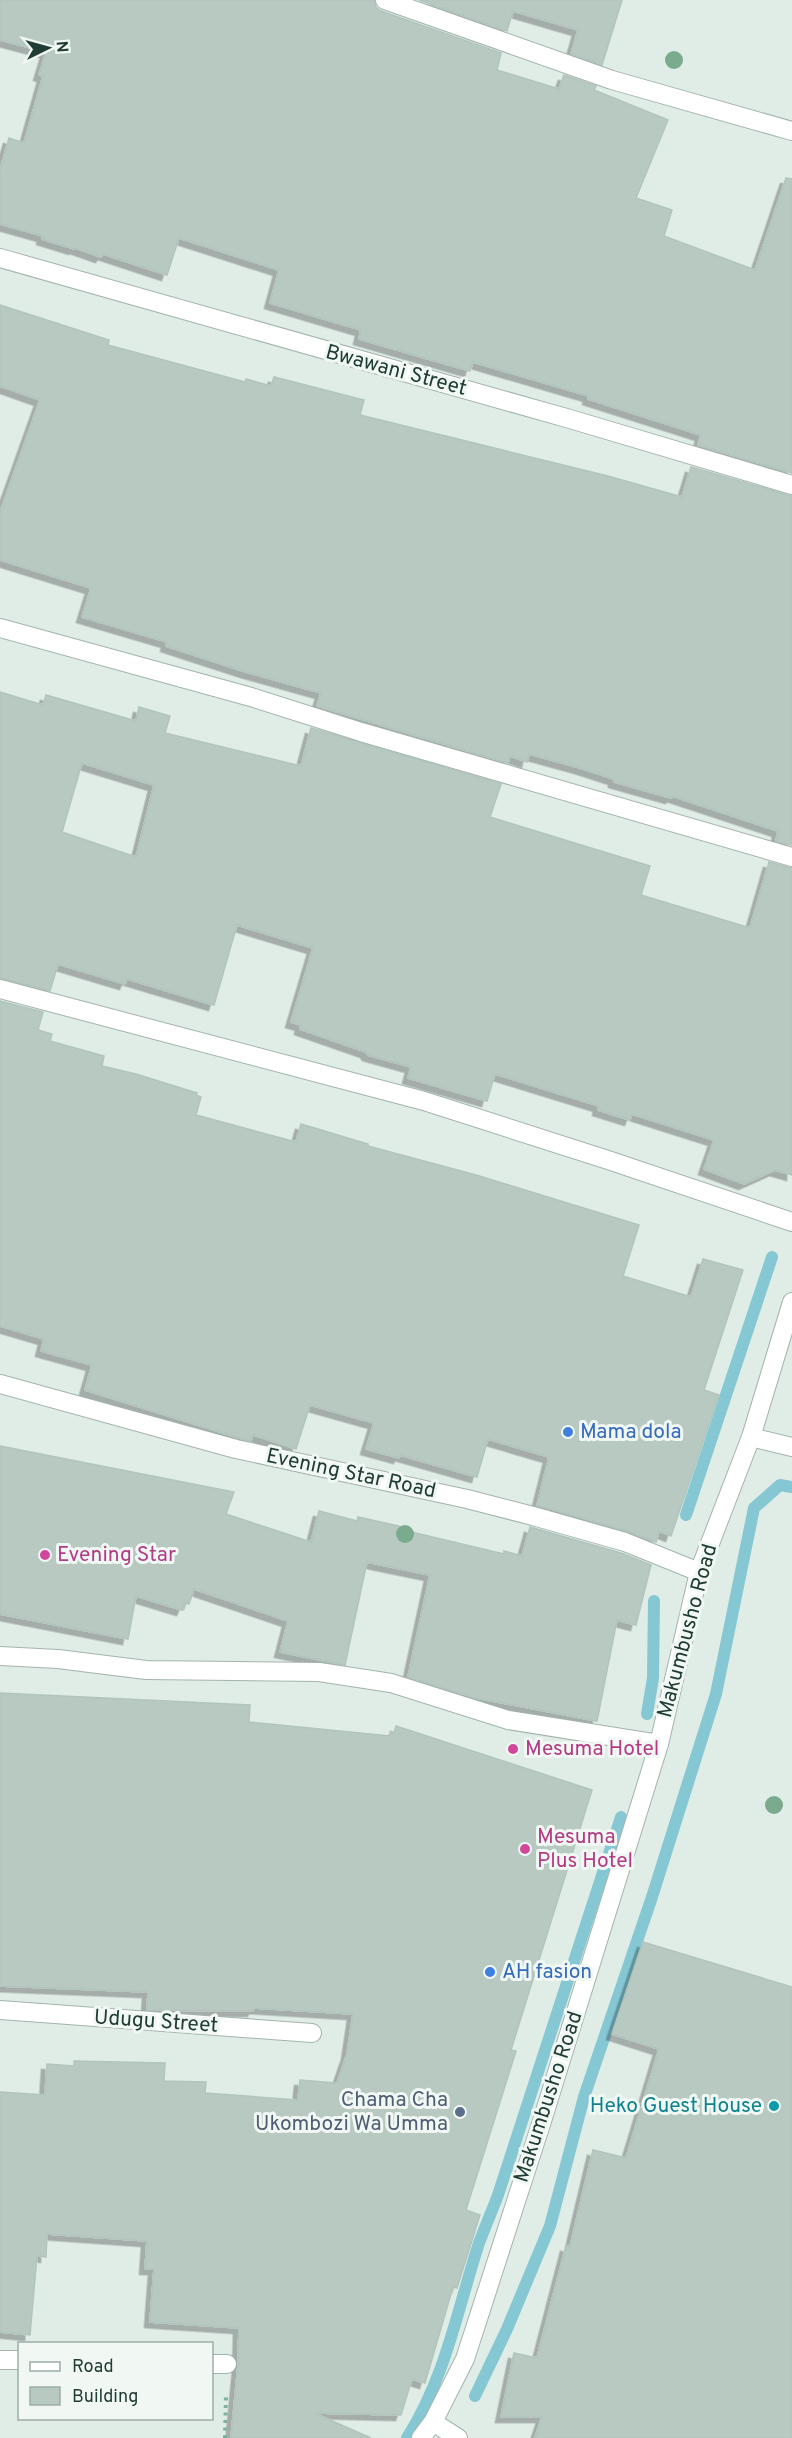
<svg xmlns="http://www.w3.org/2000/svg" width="792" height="2438" font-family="Overpass,sans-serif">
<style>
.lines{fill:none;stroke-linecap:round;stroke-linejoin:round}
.stream{stroke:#85c7d3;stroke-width:12}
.building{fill:#b8c9c2;stroke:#b2c5bd;stroke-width:1.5;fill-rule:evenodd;filter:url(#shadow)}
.minor-casing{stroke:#a3b4ad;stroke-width:20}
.path{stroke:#7fb1a1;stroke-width:4;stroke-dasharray:3 4.5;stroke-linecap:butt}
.minor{stroke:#fff;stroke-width:18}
.tree{fill:#7bab8e}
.shop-dot{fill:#3f7fe0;stroke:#f1f8f4;stroke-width:2}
.hotel-dot{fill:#d1479c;stroke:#f1f8f4;stroke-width:2}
.culture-dot{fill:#0f9aa8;stroke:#f1f8f4;stroke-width:2}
.service-dot{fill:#5c6f8a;stroke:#f1f8f4;stroke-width:2}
.labels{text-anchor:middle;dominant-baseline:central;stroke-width:6;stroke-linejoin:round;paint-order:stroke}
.street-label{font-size:21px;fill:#203d35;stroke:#f1f8f4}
.shop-label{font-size:21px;fill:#366cbe;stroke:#f1f8f4;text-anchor:start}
.hotel-label{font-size:21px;fill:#b23c85;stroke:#f1f8f4;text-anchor:start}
.service-label{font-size:21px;fill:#4e5e75;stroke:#f1f8f4;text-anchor:end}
.culture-label{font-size:21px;fill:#0d838f;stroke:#f1f8f4;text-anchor:end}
</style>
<defs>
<filter id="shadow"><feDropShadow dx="-5.5" dy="5.5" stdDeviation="0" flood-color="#0004"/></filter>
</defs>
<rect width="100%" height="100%" fill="#e0ece6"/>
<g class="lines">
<g class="stream">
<polyline points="686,1515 772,1257"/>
<polyline points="647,1714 653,1678 654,1601"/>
<polyline points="475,2396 507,2329 550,2226 584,2097 652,1897 716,1694 754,1508 780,1485 792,1487"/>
<path d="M407,2438c39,-62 50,-127 72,-195 6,-16 13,-32 19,-48l123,-378"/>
</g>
</g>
<g class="building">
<polygon points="0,0 374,0 376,7 381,11 501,53 497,70 559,89 564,75 596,86 594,90 668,120 636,198 672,210 664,236 755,270 786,178 792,179 792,473 698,445 701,435 588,399 589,396 473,362 470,371 359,339 361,330 270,303 279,270 179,238 167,275 103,254 101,257 75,248 74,249 42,239 43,236 0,224 0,170 9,138 24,143 43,76 39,75 46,52 0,40"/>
<polygon points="419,0 622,0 602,65 571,54 578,30 513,11 507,31"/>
<polygon points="0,305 109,340 108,345 245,382 246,379 271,386 274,377 364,400 360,415 608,476 682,497 691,467 792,496 792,845 776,841 778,831 672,796 671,798 614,782 614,779 580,768 529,754 527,762 510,756 508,763 317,706 321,693 246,672 166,646 167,642 82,617 91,588 0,560 0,512 40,400 0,386"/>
<path d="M0,692l43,13 3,-10 90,26 3,-14 31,9 -5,17 136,33 10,-38 190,56 -11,33 160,49 -9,29 109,33 19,-66 23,6v307l-17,-5 -31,14 -40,-15 10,-29 -82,-26 -2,6 -32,-10 1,-4 -104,-32 -8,27 -79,-23 3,-11 -43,-12 -2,-3 -66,-23 1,-4 -10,-3 22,-74 -76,-23 -23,80 -87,-26 -2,5 -67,-20 -8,27 -50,-13zM82,763l72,22 -18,72 -74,-25z"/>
<polygon points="0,1001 43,1012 38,1030 52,1034 50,1041 104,1056 102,1066 136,1074 197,1093 196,1095 201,1097 196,1115 296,1142 301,1124 368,1144 368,1146 476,1175 639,1225 623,1276 691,1297 703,1259 743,1270 704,1390 719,1395 671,1536 659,1531 656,1542 628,1531 537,1505 549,1457 488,1439 477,1477 400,1455 399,1458 366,1449 374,1423 310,1405 296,1449 253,1435 251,1441 239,1438 85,1390 92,1365 41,1351 44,1339 0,1326"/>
<polygon points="0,1446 234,1492 226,1514 311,1542 319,1511 357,1521 358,1517 403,1527 403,1530 504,1554 504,1551 522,1556 530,1527 621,1553 651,1565 636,1625 617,1620 597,1721 476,1698 408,1677 430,1575 367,1562 345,1665 280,1652 288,1621 194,1589 189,1604 185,1603 182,1610 136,1596 128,1639 0,1614"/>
<polygon points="0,1693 250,1705 249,1722 390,1736 391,1732 394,1733 396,1726 592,1790 511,2050 516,2051 466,2210 480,2215 457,2288 453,2287 425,2383 412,2379 401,2415 314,2413 371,2438 231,2438 238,2365 239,2328 150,2322 154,2269 145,2269 147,2241 47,2234 46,2257 37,2256 30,2335 0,2332 0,2092 45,2095 47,2064 74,2066 74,2061 165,2063 164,2081 206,2082 205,2093 298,2100 300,2080 337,2083 347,2054 353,2014 254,2008 253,2011 147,2010 148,1992 0,1986"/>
<polygon points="643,1942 792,1987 792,2438 535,2438 542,2417 501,2417 514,2353 537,2358 566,2246 570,2247 593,2150 626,2158 659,2049 612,2034"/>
</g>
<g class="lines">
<g class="minor-casing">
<g id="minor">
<polyline points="385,0 612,80 792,131"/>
<polyline points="0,258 570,419 792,485"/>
<polyline points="0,628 251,697 361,732 792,857"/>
<polyline points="0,989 424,1101 608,1160 792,1222"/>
<polyline points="0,1384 236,1449 467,1499 533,1516 625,1542 699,1572"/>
<polyline points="751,1437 792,1447"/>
<polyline points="0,1656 58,1659 146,1670 319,1672 391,1683 508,1720 659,1744"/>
<polyline points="0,2010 312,2033"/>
<polyline points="0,2360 20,2360"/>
<polyline points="212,2364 227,2364"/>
<polyline points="433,2422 458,2438"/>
<polyline points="421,2438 433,2422 465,2359 542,2121 659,1744 699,1572 751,1437 792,1302"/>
</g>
</g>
<polyline class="path" points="225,2438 226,2395"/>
<use href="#minor" class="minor"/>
</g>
<g class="tree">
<circle cx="674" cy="60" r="9"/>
<circle cx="405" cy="1534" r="9"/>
<circle cx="774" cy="1805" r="9"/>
</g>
<g class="shop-dot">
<circle cx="568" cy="1432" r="6"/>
<circle cx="490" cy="1972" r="6"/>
</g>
<g class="hotel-dot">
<circle cx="45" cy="1555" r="6"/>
<circle cx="513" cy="1749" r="6"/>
<circle cx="525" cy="1849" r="6"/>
</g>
<circle class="culture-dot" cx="774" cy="2106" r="6"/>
<circle class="service-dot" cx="460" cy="2112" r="6"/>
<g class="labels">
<g class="street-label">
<text transform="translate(396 371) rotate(15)">Bwawani Street</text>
<text transform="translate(351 1474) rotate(12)">Evening Star Road</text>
<text transform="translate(688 1631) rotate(-75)">Makumbusho Road</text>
<text transform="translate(156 2022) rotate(4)">Udugu Street</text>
<text transform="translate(549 2097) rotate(-72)">Makumbusho Road</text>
</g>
<g class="shop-label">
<text x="580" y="1432">Mama dola</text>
<text x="502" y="1972">AH fasion</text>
</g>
<g class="hotel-label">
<text x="57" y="1555">Evening Star</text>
<text x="525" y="1749">Mesuma Hotel</text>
<text x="537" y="1837">Mesuma<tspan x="537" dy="24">Plus Hotel</tspan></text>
</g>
<g class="service-label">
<text x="448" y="2100">Chama Cha<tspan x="448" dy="24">Ukombozi Wa Umma</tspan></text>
</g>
<g class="culture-label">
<text x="762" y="2106">Heko Guest House</text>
</g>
</g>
<rect x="18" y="2342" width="195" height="78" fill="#f1f8f4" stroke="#9dada8" stroke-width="1.5"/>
<rect x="30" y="2362" width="30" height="9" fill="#ffffff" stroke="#9dada8" stroke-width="1.5"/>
<text x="72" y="2372" font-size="18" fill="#203d35">Road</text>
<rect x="30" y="2387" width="30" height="18" fill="#b8c9c2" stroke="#9dada8" stroke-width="1.5"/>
<text x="72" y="2402" font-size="18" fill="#203d35">Building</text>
<g transform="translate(48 48) rotate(85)" stroke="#f1f8f4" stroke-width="4.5" paint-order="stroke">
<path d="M0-4.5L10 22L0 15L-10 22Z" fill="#203d35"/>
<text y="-9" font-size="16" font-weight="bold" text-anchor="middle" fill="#203d35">N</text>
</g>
</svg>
